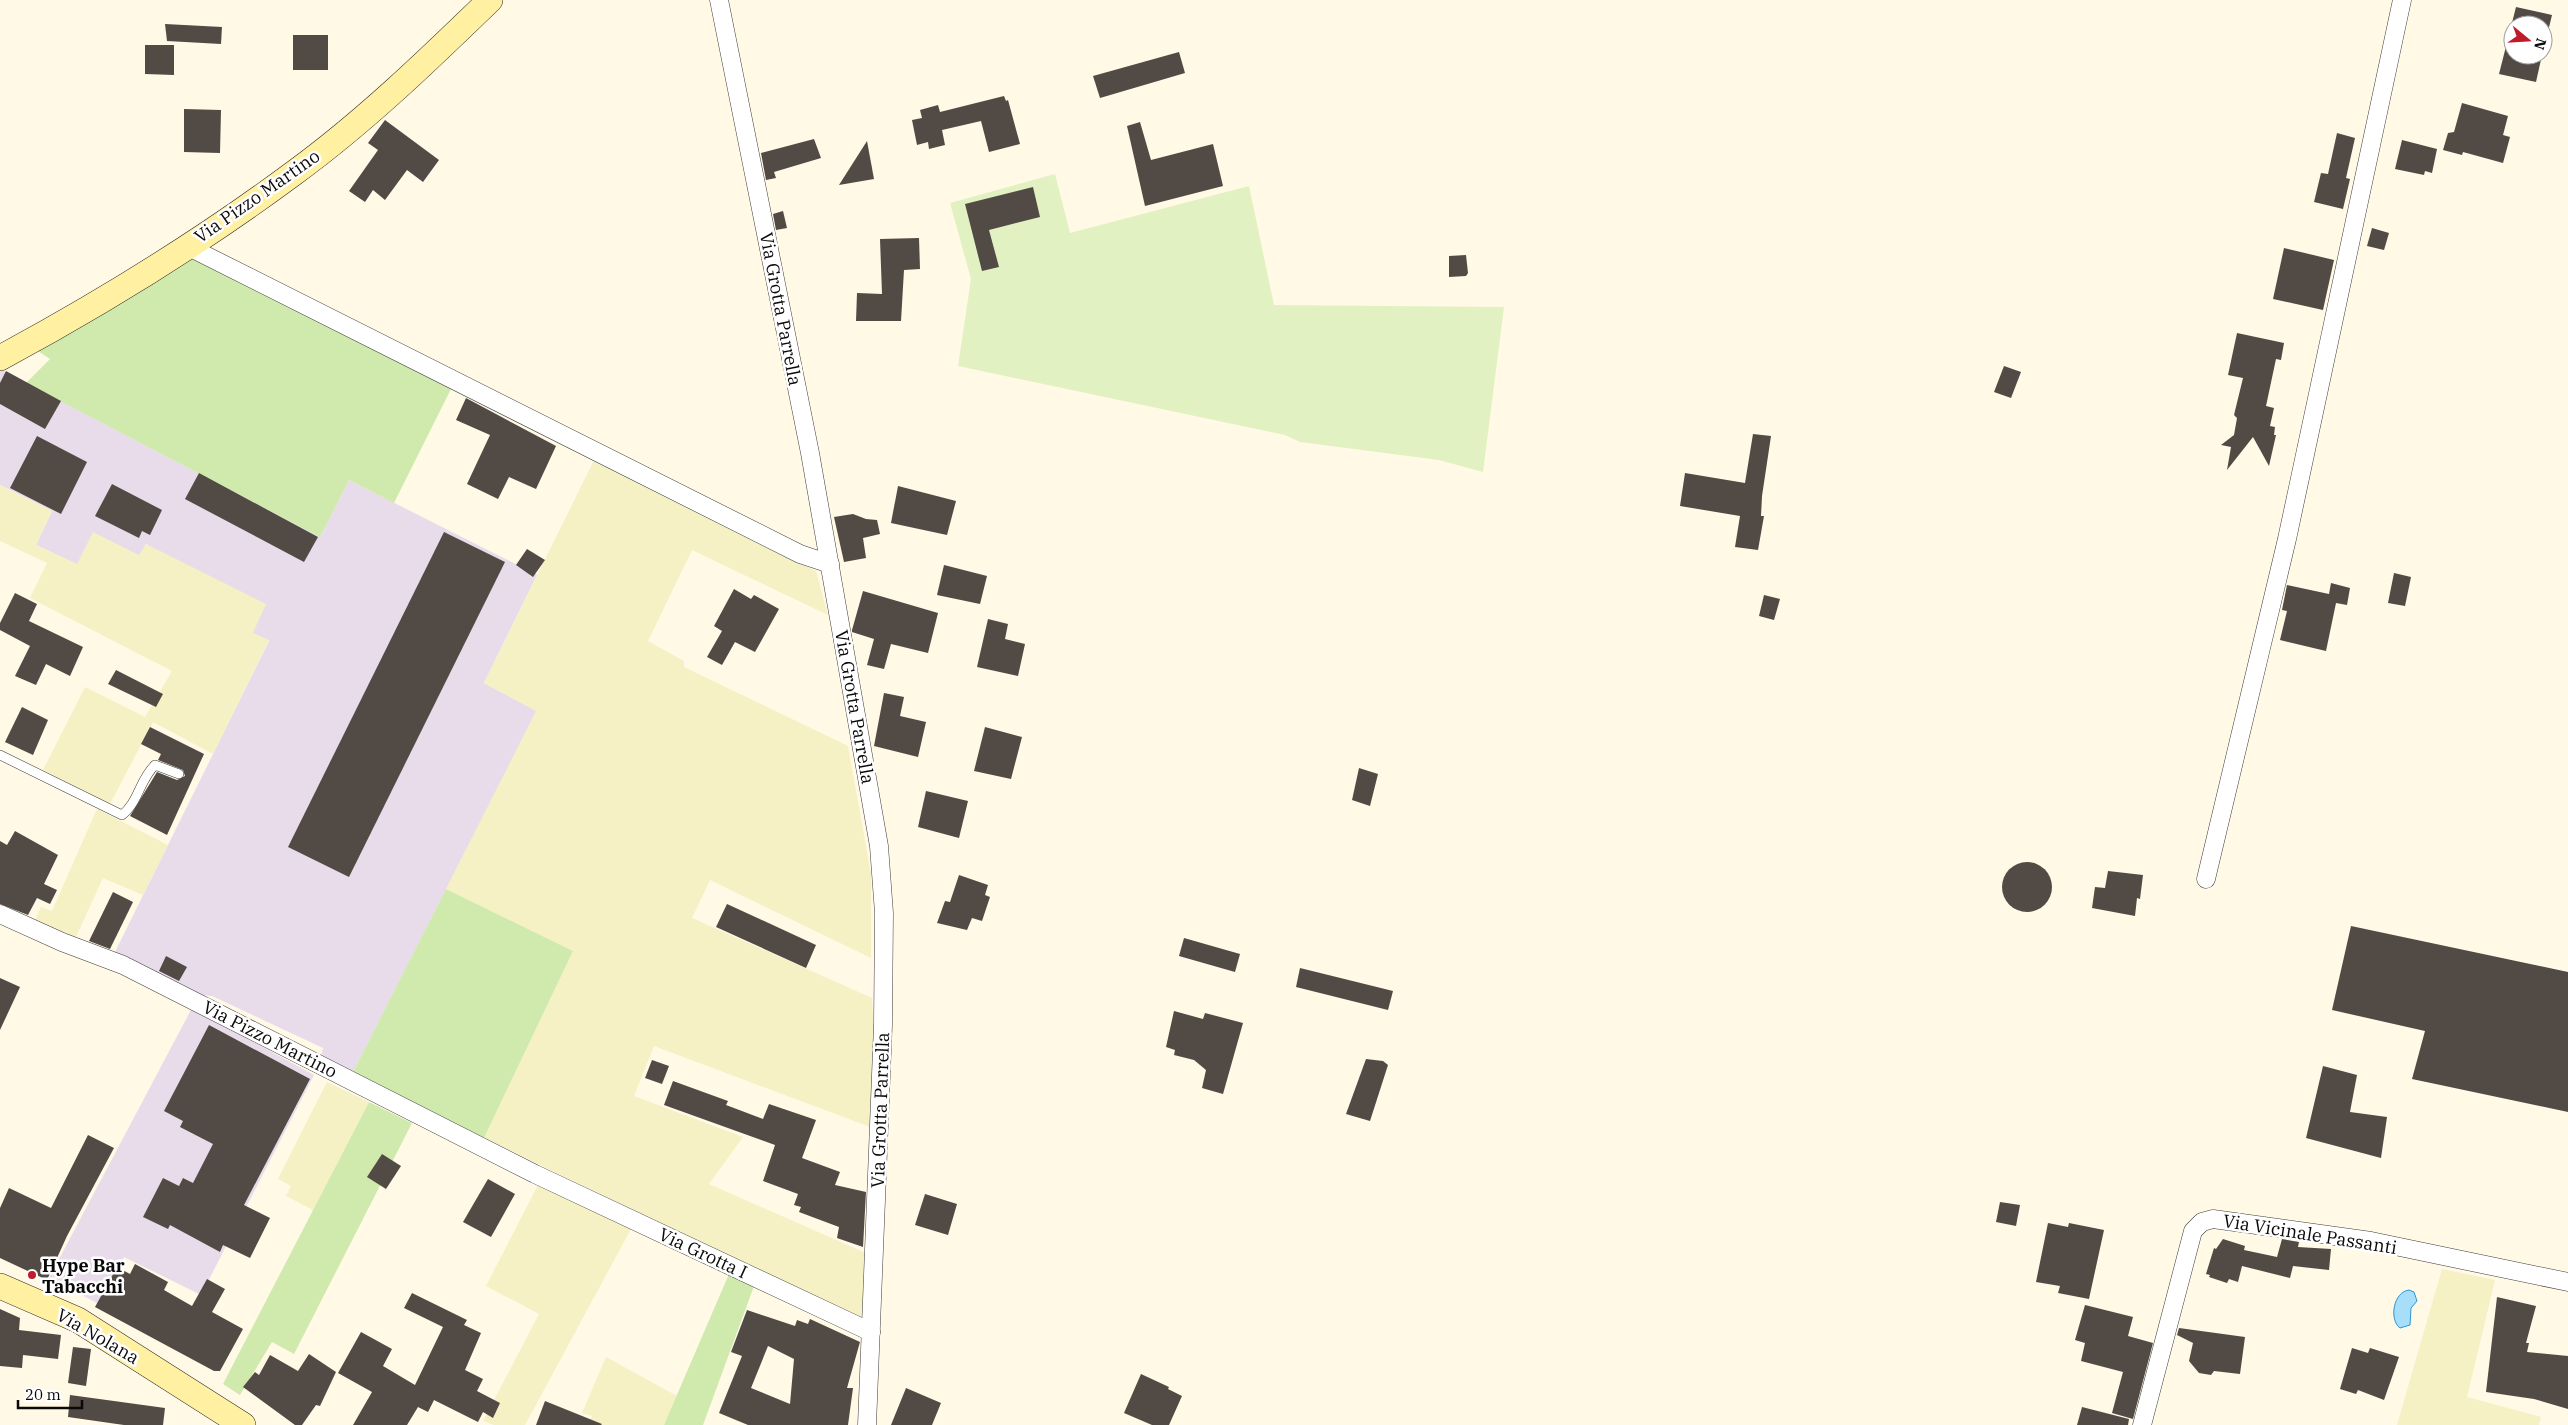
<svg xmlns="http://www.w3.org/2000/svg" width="2568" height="1425" font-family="'IBM Plex Serif',serif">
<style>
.industrial{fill:#e8dcea}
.farmland{fill:#f6f0c5}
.green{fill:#d0eaae}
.pitch{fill:#e2f1c1}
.water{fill:#a7def9;stroke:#2b97d4}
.building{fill:#524a45;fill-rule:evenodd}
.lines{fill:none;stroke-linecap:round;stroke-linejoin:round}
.lane-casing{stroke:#3c3c3c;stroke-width:10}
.street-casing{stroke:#3c3c3c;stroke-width:19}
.secondary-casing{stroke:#2b2b2b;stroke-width:26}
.lane{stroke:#fff;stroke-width:9}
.street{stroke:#fff;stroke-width:18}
.secondary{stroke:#fff1a1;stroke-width:25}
.poi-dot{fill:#bf1c2a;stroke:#fff;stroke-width:2}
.labels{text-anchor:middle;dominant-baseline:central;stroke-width:5;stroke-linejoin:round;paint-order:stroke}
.street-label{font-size:18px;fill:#090909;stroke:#fff}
.poi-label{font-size:18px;font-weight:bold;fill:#090909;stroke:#fff;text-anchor:start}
</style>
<rect width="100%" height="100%" fill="#fff9e6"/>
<g class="industrial">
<polygon points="0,369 320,537 349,480 537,575 484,683 537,711 353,1072 321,1057 323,1048 212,996 199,995 114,954 269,641 253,633 146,544 139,556 77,564 36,545 52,511 0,485"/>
<polygon points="192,1008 314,1075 201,1295 124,1257 97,1303 49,1278"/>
</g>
<g class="farmland">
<polygon points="595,458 816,571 828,615 692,550 648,641 684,661 684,667 848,746 871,874 871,958 710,880 692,918 872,998 875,1057 873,1128 654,1046 634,1096 743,1137 709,1184 868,1254 865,1322 484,1138 573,951 446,889 536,711 484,683"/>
<polygon points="0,485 52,511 36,545 77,564 93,532 139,555 146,544 266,604 253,633 269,640 213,754 153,722 110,804 43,770 85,687 145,717 172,671 30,598 47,563 0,541"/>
<polygon points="97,809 168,845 143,895 103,878 75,939 35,921 41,907 52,911"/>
<polygon points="327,1082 369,1102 313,1210 286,1196 291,1186 278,1179"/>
<polygon points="538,1185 631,1229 525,1425 494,1425 483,1421 539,1314 486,1286"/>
<polygon points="2442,1269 2495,1280 2467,1397 2541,1417 2539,1425 2397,1425"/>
<polygon points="606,1357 677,1396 664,1425 589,1425 592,1416 582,1413"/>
</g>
<g class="green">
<polygon points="189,257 452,387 394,503 349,480 320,537 26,383 50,359 33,348"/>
<polygon points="446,889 573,951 484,1138 353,1072"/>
<polygon points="369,1102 412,1123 294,1354 272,1342 240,1395 223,1384"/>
<polygon points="729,1274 754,1286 703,1425 664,1425"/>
</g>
<polygon class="pitch" points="1055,174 1070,233 1249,186 1274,305 1504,307 1483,472 1439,460 1300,442 1285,435 958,366 971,279 950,203"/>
<path class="water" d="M2409,1290l5,2 3,9 -6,7 -1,17 -10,3c-11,-8 -7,-36 9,-38z"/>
<g class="building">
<polygon points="2516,7 2552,15 2543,52 2543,25 2513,25 2513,55 2542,55 2536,82 2499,74"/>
<polygon points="165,24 222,27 221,44 167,41"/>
<rect x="293" y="35" width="35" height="35"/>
<polygon points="145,45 174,45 174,75 145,74"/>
<polygon points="1179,52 1185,73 1100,98 1093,76"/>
<polygon points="1004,96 1006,101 1008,100 1020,144 989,152 981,121 942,130 945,145 929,149 928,142 917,145 912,120 922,118 920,110 938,105 940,112"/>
<polygon points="2462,103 2508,116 2503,135 2510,137 2503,163 2463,152 2462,155 2443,150 2448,133 2454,132"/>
<polygon points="184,109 221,110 220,153 184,152"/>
<polygon points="385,120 439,160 423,182 407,170 385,200 373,190 365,202 349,191 378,150 368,143"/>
<polygon points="1140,122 1151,160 1213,144 1223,186 1145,206 1127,126"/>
<polygon points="2337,133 2355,138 2346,178 2350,179 2343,209 2314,202 2321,173 2328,174"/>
<polygon points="814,139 821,158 774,172 776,178 766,180 761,153"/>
<polygon points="2402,140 2437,149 2432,173 2425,171 2424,175 2395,169"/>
<polygon points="867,141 874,179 839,185"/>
<polygon points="1033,187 1040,217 989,230 999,267 982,271 965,204"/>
<polygon points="783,211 787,228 776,230 773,214"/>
<polygon points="2372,228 2389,233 2384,250 2367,246"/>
<polygon points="919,238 920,269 904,270 901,321 856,321 857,293 882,294 880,239"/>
<polygon points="2284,248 2334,260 2323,310 2273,299"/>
<polygon points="1466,255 1468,273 1466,276 1449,277 1449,256"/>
<polygon points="2237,333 2284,343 2281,360 2276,359 2266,406 2274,408 2270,426 2275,427 2274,435 2276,435 2269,466 2253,437 2227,470 2231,447 2221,445 2234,435 2237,418 2234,415 2243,378 2228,375"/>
<polygon points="2004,366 2021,372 2011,398 1994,392"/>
<polygon points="6,371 61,401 45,429 0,404 0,383"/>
<polygon points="466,398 556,446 536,489 509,477 498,499 467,484 490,435 456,420"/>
<polygon points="1753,434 1771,436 1762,496 1761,516 1764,516 1758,550 1735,547 1740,516 1680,506 1685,473 1745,483"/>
<polygon points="37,436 87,462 61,514 10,488"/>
<polygon points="199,473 318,537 304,562 185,499"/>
<polygon points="112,484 162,510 150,535 142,531 139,538 95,516"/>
<polygon points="898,486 956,501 947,535 891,523"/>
<polygon points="853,514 866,519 877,520 880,534 863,538 866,558 844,562 834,517"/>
<polygon points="444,532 505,562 349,877 288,847"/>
<polygon points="527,549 545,560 533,577 516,565"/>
<polygon points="944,565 987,576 980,604 937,595"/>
<polygon points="2394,573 2411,577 2405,606 2388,603"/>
<polygon points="2331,583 2350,588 2347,605 2336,603 2326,651 2280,640 2287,611 2282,610 2287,585 2329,594"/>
<polygon points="734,589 751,599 754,595 779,609 755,652 735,642 722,665 707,657 722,631 714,626"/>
<polygon points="863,591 938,613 928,653 891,644 884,669 867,665 874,639 852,632 852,630"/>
<polygon points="15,593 37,604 29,621 83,647 70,676 46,664 36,685 15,676 30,646 0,630 0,623"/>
<polygon points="1764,595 1780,599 1774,620 1759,616"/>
<polygon points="988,619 1008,624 1005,639 1025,644 1018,676 977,667"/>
<polygon points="116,670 163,694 156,707 108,684"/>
<polygon points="884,693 904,697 900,716 926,722 918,757 874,746"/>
<polygon points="22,707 48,720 33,755 5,742"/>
<polygon points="150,727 204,754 167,835 130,816 157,772 177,780 185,776 183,770 158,760 161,754 141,744"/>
<polygon points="985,727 1022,737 1011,779 974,771"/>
<polygon points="1359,768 1378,774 1370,806 1352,800"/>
<polygon points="926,791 968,801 959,838 918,827"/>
<polygon points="15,831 58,855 44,884 57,890 50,904 37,898 28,915 0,904 0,841 7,845"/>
<circle cx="2027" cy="887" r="25"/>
<polygon points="2108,871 2143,875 2140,899 2137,898 2135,916 2092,908 2095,887 2105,888"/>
<polygon points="959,875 988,885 985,895 990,897 982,921 972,918 967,930 937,923 945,901 950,902"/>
<polygon points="113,892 133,902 110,949 89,941"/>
<polygon points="727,904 816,945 806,968 716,927"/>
<polygon points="2351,926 2568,972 2568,1112 2412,1079 2425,1031 2332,1010"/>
<polygon points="1184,938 1240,954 1235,972 1179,956"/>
<polygon points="166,956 187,967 179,981 159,971"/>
<polygon points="1300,968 1393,991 1388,1010 1296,987"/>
<polygon points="0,978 20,987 0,1030"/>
<polygon points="1174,1011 1203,1019 1205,1013 1243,1023 1223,1094 1202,1088 1206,1070 1194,1060 1174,1055 1175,1050 1166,1047"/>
<polygon points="209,1025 310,1079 244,1205 270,1218 250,1258 223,1245 220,1252 170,1225 168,1229 143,1217 163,1178 179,1186 183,1178 193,1183 213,1144 180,1127 183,1121 164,1111"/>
<polygon points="1366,1059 1383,1061 1388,1065 1370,1121 1346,1114"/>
<polygon points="652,1060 669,1066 662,1084 645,1078"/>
<polygon points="2323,1066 2357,1075 2350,1112 2387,1117 2381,1158 2306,1138"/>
<polygon points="673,1081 728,1101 726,1105 763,1119 769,1104 816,1120 802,1158 840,1172 835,1185 866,1192 863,1247 837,1238 839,1227 799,1212 801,1207 794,1205 798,1194 763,1181 775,1145 664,1105"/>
<polygon points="88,1135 114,1148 67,1236 47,1280 0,1258 0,1208 9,1188 51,1208"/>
<polygon points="382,1154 401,1166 386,1189 367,1177"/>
<polygon points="488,1179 515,1194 491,1237 463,1222"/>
<polygon points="925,1194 957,1204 948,1235 915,1225"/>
<polygon points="2000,1202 2020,1205 2016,1226 1996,1222"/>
<polygon points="2048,1223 2068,1227 2069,1223 2104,1230 2089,1299 2058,1293 2060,1286 2036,1282"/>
<polygon points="2223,1239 2245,1246 2244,1250 2277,1257 2282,1239 2299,1242 2298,1247 2331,1249 2329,1270 2293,1266 2290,1278 2242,1266 2238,1282 2229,1279 2227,1283 2209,1277 2210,1275 2206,1274 2214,1248 2216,1249"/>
<polygon points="135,1264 168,1282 164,1290 192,1306 207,1279 225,1289 212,1312 243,1329 220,1371 214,1371 95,1307 117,1267 130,1274"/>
<polygon points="412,1293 467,1320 464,1325 481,1333 465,1370 483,1379 477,1391 500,1403 493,1418 483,1412 478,1422 434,1400 428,1412 418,1407 407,1425 353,1425 372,1392 338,1373 361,1332 392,1349 383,1366 415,1385 443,1327 404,1308"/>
<polygon points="2497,1297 2536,1306 2526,1343 2529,1343 2527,1352 2568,1356 2568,1409 2534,1399 2486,1392"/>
<polygon points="2085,1305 2133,1317 2128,1336 2153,1343 2133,1419 2112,1413 2123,1372 2081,1361 2085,1343 2075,1340"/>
<polygon points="0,1309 20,1318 19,1330 61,1335 58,1359 23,1355 22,1368 0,1366"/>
<path d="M747,1310l48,16 2,-6 11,4 2,-5 50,23 -13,46h6l-5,37h-100l-29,-12 23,-57 -11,-4zM768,1346l26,13 -4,45 -39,-16z"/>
<polygon points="2179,1328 2245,1337 2240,1374 2214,1371 2211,1375 2199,1373 2189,1361 2193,1343 2177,1335"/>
<polygon points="73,1347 91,1349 86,1386 68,1383"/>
<polygon points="2352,1348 2368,1353 2370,1348 2399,1357 2384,1400 2358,1390 2356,1394 2340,1389"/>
<polygon points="309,1354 336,1372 320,1406 316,1405 302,1425 295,1425 243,1387 255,1372 259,1375 270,1355 298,1371"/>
<polygon points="1141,1374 1169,1387 1168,1389 1182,1396 1169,1425 1152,1425 1124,1413"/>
<polygon points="906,1388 941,1403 932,1425 891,1425"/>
<polygon points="70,1395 165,1408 163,1425 124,1425 68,1417"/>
<polygon points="545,1401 602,1424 601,1425 536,1425"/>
<polygon points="2082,1407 2129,1419 2128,1425 2077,1425"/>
</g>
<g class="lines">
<g class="lane-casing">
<path id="lane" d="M0,755l122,60c16,-12 18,-36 33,-50l24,9"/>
</g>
<g class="street-casing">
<g id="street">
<polyline points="719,0 810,453 879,846 884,913 883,1025 867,1425"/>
<polyline points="187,246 800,554 830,564"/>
<polyline points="2206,879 2287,539 2402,0"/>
<polyline points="0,914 62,942 123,965 535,1174 871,1332"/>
<polyline points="2142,1425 2193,1231 2202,1222 2213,1219 2371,1241 2568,1282"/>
</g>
</g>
<g class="secondary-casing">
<g id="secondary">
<path d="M0,358c102,-55 201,-116 294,-185 70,-51 134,-113 196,-173"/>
<polyline points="0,1286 78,1320 243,1425"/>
</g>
</g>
<use href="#lane" class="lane"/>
<use href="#street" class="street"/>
<use href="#secondary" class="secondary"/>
</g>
<circle class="poi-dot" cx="32" cy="1275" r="5"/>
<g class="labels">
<g class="street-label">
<text transform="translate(257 196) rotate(-35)">Via Pizzo Martino</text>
<text transform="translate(781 309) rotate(79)">Via Grotta Parrella</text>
<text transform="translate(855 707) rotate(80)">Via Grotta Parrella</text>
<text transform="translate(270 1039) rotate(27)">Via Pizzo Martino</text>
<text transform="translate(880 1110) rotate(-88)">Via Grotta Parrella</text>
<text transform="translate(2310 1234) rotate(9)">Via Vicinale Passanti</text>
<text transform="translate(703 1253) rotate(25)">Via Grotta I</text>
<text transform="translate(98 1336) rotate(30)">Via Nolana</text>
</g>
<g class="poi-label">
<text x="42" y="1265">Hype Bar<tspan x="42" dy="21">Tabacchi</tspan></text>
</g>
</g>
<g transform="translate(2528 40) rotate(108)"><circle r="24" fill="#ffffff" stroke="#9d9d9d"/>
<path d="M0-4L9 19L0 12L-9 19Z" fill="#bf1c2a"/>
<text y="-8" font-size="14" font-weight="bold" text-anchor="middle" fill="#090909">N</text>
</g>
<path d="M18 1400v8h64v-8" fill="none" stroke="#090909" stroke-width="2.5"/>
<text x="25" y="1400" font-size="15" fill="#090909" stroke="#ffffff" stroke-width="4" paint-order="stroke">20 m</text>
</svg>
